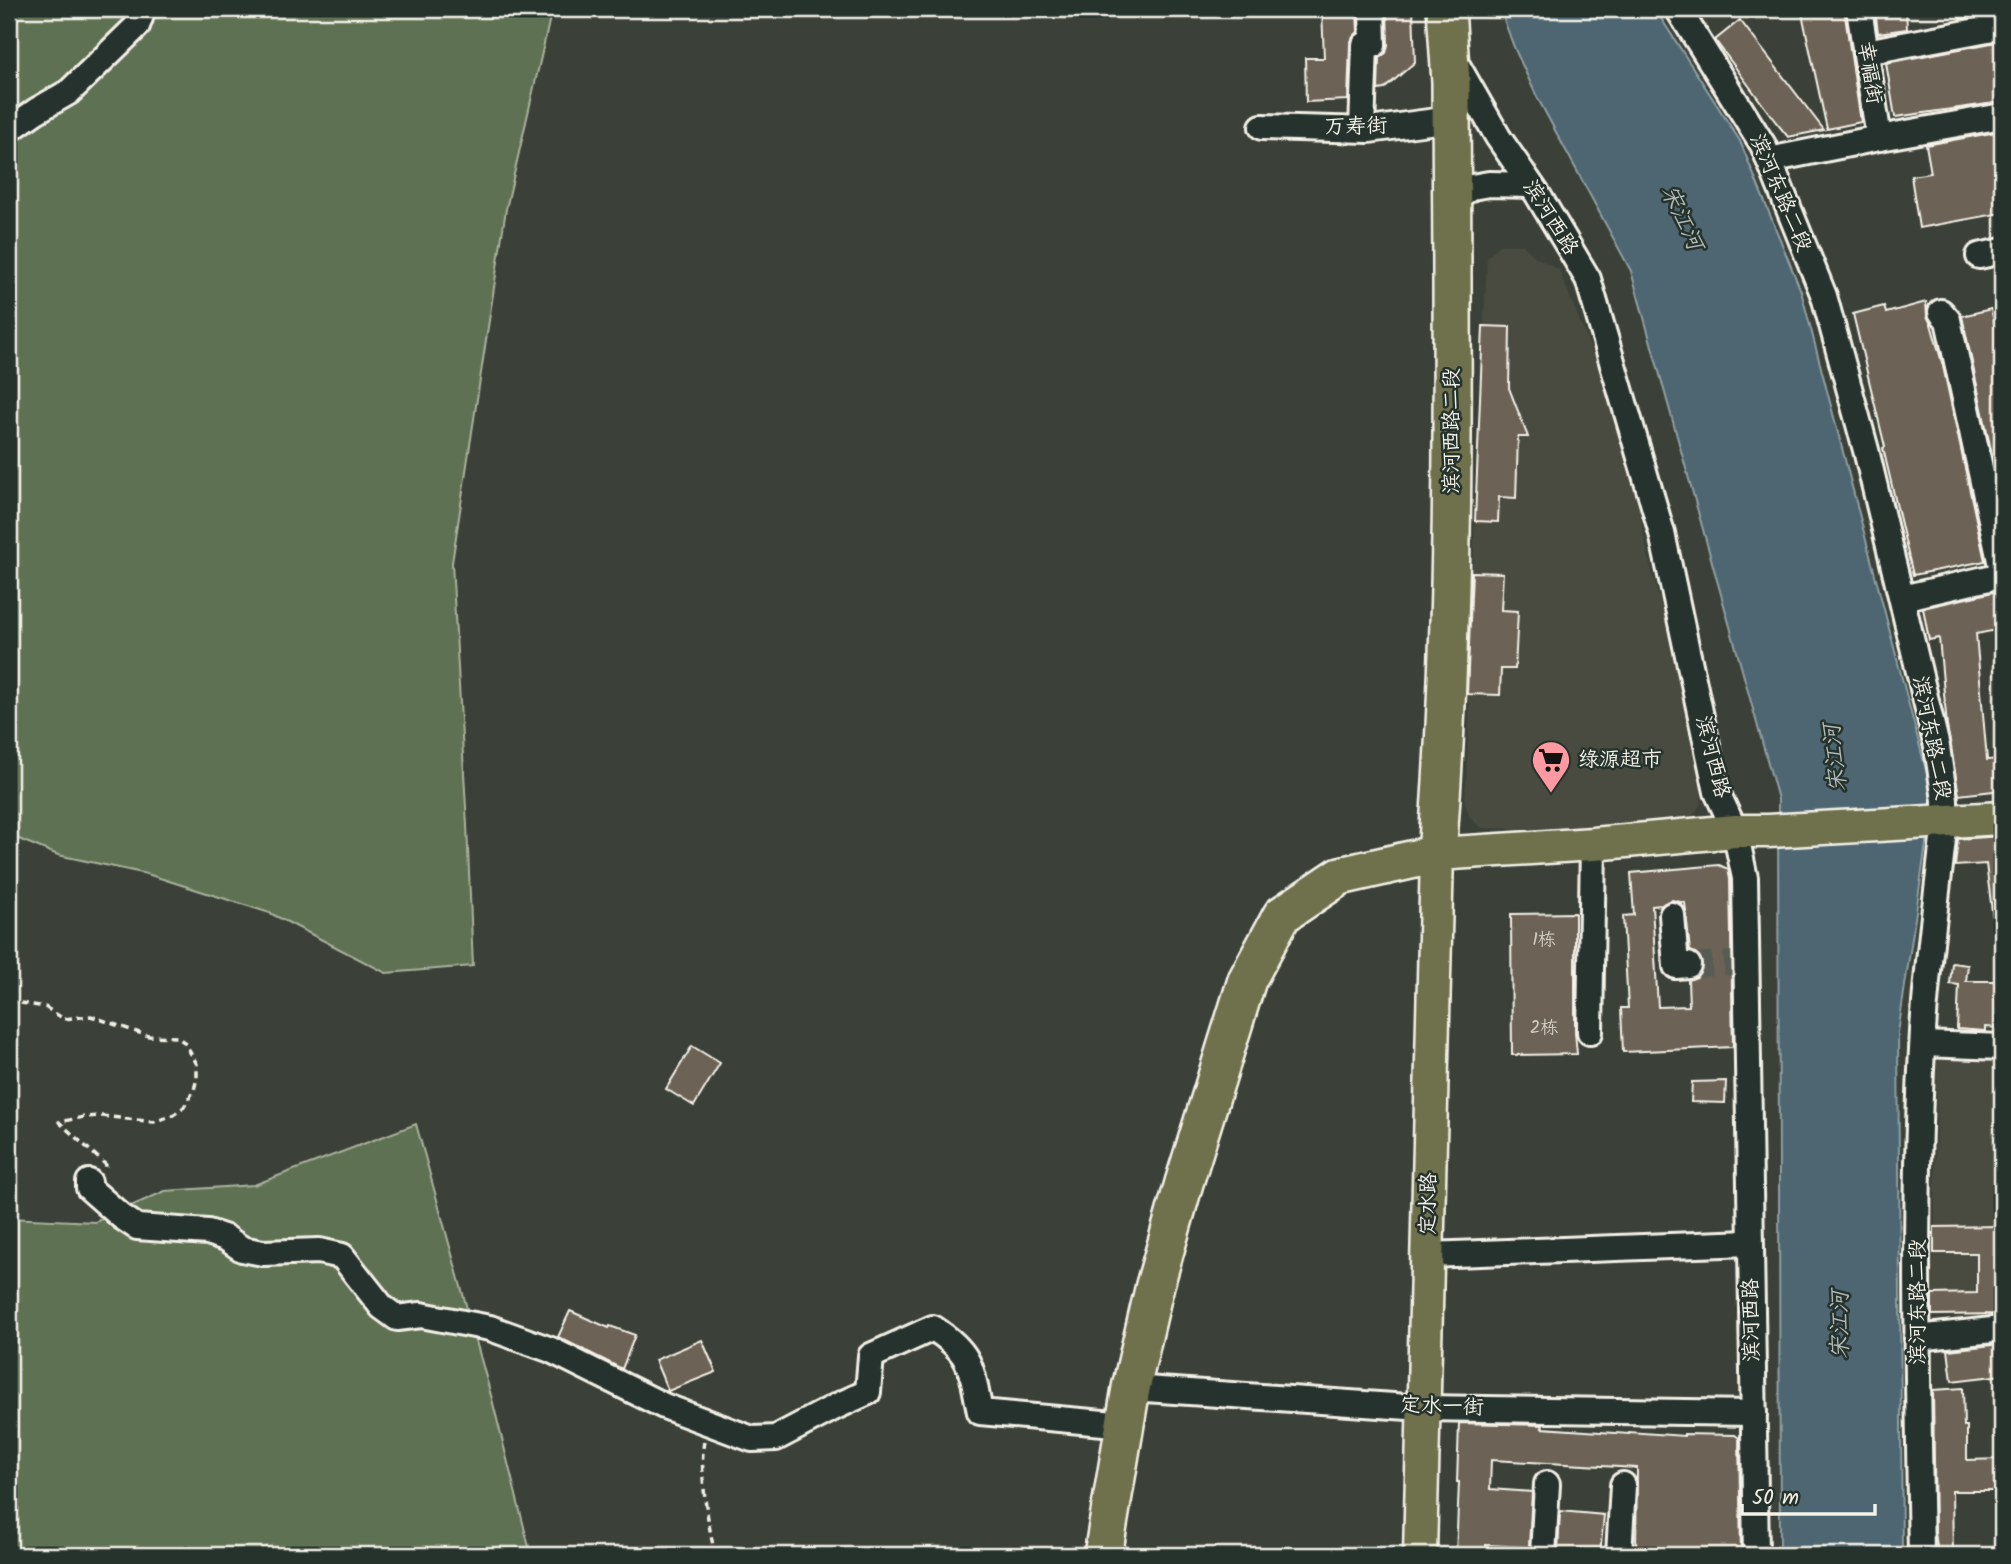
<svg xmlns="http://www.w3.org/2000/svg" width="2011" height="1564" font-family="Kalam,'LXGW WenKai TC',sans-serif">
<style>
.built{fill:#4a4b41}
.green{fill:#5f7153;stroke:#aab19e;stroke-width:2}
.water{fill:#4e6672;stroke:#909ea1;stroke-width:2}
.building{fill:#6c6255;stroke:#f4f1e8;stroke-width:2;fill-rule:evenodd}
.lines{fill:none;stroke-linecap:round;stroke-linejoin:round}
.minor-tunnel{stroke:#575b53;stroke-width:24;stroke-dasharray:24 12;stroke-linecap:butt}
.minor-casing{stroke:#f4f1e8;stroke-width:30}
.major-casing{stroke:#f4f1e8;stroke-width:37}
.highway-casing{stroke:#f4f1e8;stroke-width:42}
.path{stroke:#f4f1e8;stroke-width:3.5;stroke-dasharray:7 5;stroke-linecap:butt}
.minor{stroke:#26332d;stroke-width:24}
.major{stroke:#6e714b;stroke-width:32}
.highway{stroke:#6e714b;stroke-width:37}
.labels{text-anchor:middle;dominant-baseline:central;stroke-width:5;stroke-linejoin:round;paint-order:stroke}
.number-label{font-size:18px;fill:#d2cdc3}
.street-label{font-size:21px;fill:#f4f1e8;stroke:#26332d}
.poi-label{font-size:21px;fill:#f4f1e8;stroke:#26332d;text-anchor:start}
.water-label{font-size:23px;font-style:italic;fill:#b2b9b9;stroke:#26332d}
</style>
<rect width="100%" height="100%" fill="#3b4139"/>
<filter id="ink" filterUnits="userSpaceOnUse"><feTurbulence type="fractalNoise" baseFrequency=".0143" numOctaves="2"/><feDisplacementMap in="SourceGraphic" scale="14" xChannelSelector="R" yChannelSelector="G"/><feConvolveMatrix kernelMatrix="1 2 1 2 8 2 1 2 1" color-interpolation-filters="sRGB"/></filter>
<g filter="url(#ink)">
<g class="built">
<polygon points="1499,245 1523,245 1534,256 1559,270 1604,382 1631,472 1650,565 1687,698 1701,773 1701,803 1694,814 1683,820 1581,829 1482,828 1470,818 1465,802 1470,706 1467,694 1487,258"/>
<polygon points="2002,1054 2002,1314 1929,1315 1929,1294 1934,1253 1937,1058"/>
</g>
<g class="green">
<polygon points="9,9 552,9 506,209 452,563 467,825 473,966 386,973 270,913 147,874 58,855 9,835"/>
<polygon points="416,1124 492,1399 531,1555 9,1555 9,1218 95,1222 165,1191 254,1185"/>
</g>
<polygon class="water" points="1500,9 1655,9 1740,141 1801,291 1933,797 1898,1033 1902,1555 1780,1555 1778,799 1631,271 1536,95 1514,47"/>
<g class="building">
<polygon points="1333,9 1357,9 1358,32 1353,37 1350,44 1348,100 1306,102 1305,58 1324,58 1322,10"/>
<polygon points="1387,9 1413,9 1415,62 1384,89 1378,90 1379,58 1386,53 1388,45"/>
<polygon points="1801,9 1844,9 1861,122 1827,129"/>
<polygon points="1875,9 1906,9 1907,29 1878,33"/>
<polygon points="1960,9 2002,9 2002,13 1995,12 1960,19"/>
<polygon points="1740,20 1824,130 1788,137 1775,121 1715,40"/>
<polygon points="2002,41 2002,102 1895,117 1886,63"/>
<polygon points="2002,131 2002,213 1919,228 1911,176 1931,173 1926,145"/>
<polygon points="1926,302 1927,316 1931,324 1943,366 1985,561 1913,575 1883,448 1885,447 1853,314 1884,306 1886,313"/>
<polygon points="1991,309 1999,341 1997,341 2002,364 2002,501 1962,316"/>
<polygon points="1483,326 1510,327 1509,388 1528,437 1518,437 1516,498 1499,497 1498,522 1475,521"/>
<polygon points="1472,572 1503,573 1501,610 1518,611 1515,669 1501,669 1500,695 1467,694"/>
<polygon points="2002,590 2002,629 1976,634 1987,760 2002,759 2002,790 1959,795 1947,726 1939,638 1929,640 1923,608"/>
<polygon points="2002,836 2002,919 1993,919 1986,864 1955,866 1958,839"/>
<path d="M1719,865l9,4 2,10 3,168 -110,5 -2,-44h7l-5,-92 11,-1 -3,-42zM1672,900l13,3 5,48 10,5 3,8 -1,7 -5,6 -9,3 1,26 -31,1 -6,-101 10,-1z"/>
<polygon points="1575,913 1575,1032 1577,1054 1512,1055 1511,914"/>
<polygon points="1952,963 1968,965 1966,981 2002,981 2002,1028 1985,1027 1985,1031 1957,1029 1959,985 1950,984"/>
<polygon points="692,1046 720,1063 694,1106 666,1089"/>
<polygon points="1726,1081 1725,1103 1691,1102 1692,1082"/>
<polygon points="2002,1226 2002,1257 2000,1257 2001,1314 1932,1315 1932,1294 1977,1293 1977,1253 1934,1253 1934,1227"/>
<polygon points="570,1311 609,1328 610,1326 635,1335 622,1369 558,1337"/>
<polygon points="702,1340 716,1372 668,1391 655,1360"/>
<polygon points="2002,1344 2002,1375 1952,1381 1948,1350"/>
<polygon points="1963,1388 1964,1426 1967,1426 1967,1460 2002,1459 2002,1491 1952,1491 1953,1555 1938,1555 1935,1532 1933,1390"/>
<polygon points="1459,1423 1543,1425 1542,1428 1629,1434 1629,1432 1684,1436 1684,1434 1735,1435 1739,1438 1741,1555 1682,1555 1682,1552 1636,1551 1637,1468 1491,1460 1490,1489 1532,1492 1529,1547 1486,1545 1486,1555 1456,1555 1459,1482 1457,1482"/>
<polygon points="1560,1511 1604,1515 1600,1555 1558,1554"/>
</g>
<g class="lines">
<polyline class="minor-tunnel" points="1688,965 1734,963"/>
<g class="minor-casing">
<g id="minor">
<path d="M1678,9l85,136 61,151 42,154 71,297 8,53v20c-7,70 -18,141 -22,211 -10,174 -5,350 -2,524"/>
<polyline points="1859,9 1879,138"/>
<polyline points="1866,52 1998,27"/>
<polyline points="1453,58 1498,137 1538,195 1588,279 1662,533 1717,792 1735,831 1745,878 1756,1555"/>
<polyline points="1262,127 1369,130 1451,119"/>
<polyline points="1362,129 1365,45 1373,45 1372,9"/>
<polyline points="9,130 36,111 69,92 137,26 141,15 139,9"/>
<polyline points="1769,160 1879,138 2002,116"/>
<polyline points="1451,201 1472,187 1489,184 1530,185"/>
<polyline points="1979,256 2002,251"/>
<polyline points="1941,312 1948,320 2002,570"/>
<polyline points="1902,598 2002,575"/>
<polyline points="1672,915 1676,966 1688,965"/>
<polyline points="1590,1032 1593,844"/>
<polyline points="1923,1044 2002,1047"/>
<path d="M89,1182v6l33,29 15,10 71,5 18,6 16,11 21,4 56,-2 23,5 40,51 15,11 24,-3 69,13 61,22 113,56 88,33 24,-1 61,-32 31,-14 3,-36 62,-28c40,26 38,40 47,84l146,13"/>
<polyline points="1428,1255 1750,1243"/>
<polyline points="1917,1338 2002,1329"/>
<polyline points="1131,1388 1423,1408 1754,1413"/>
<polyline points="1543,1555 1547,1484"/>
<polyline points="1619,1555 1623,1485"/>
</g>
</g>
<g class="major-casing">
<polyline id="major" points="1420,1555 1437,854 1593,844 1735,831 1768,831 2002,818"/>
</g>
<g class="highway-casing">
<path id="highway" d="M1103,1555l28,-167 24,-103 29,-102 63,-203 35,-65 58,-39 97,-22c20,-257 15,-515 14,-772l-5,-73"/>
</g>
<g class="path">
<polyline points="9,1001 45,1007 64,1019 91,1016 148,1036 177,1037 184,1042 197,1064 197,1078 194,1090 184,1107 173,1115 154,1122 102,1116 84,1117 59,1122 106,1165 105,1171"/>
<path d="M704,1441c-5,33 4,81 11,114"/>
</g>
<use href="#minor" class="minor"/>
<use href="#major" class="major"/>
<use href="#highway" class="highway"/>
</g>
</g>
<defs>
<g id="supermarket-pin" transform="scale(2.0125)"><path d="M0 17L-7.5 6A9.5 9.5 0 1 1 7.5 6Z" fill="#ff9aa2" stroke="#26332d"/><path d="M-6-5.5h2.5l.6 2H6L4.5 2H-2.5L-4.4-4H-6ZM-1.5 3.2a1.3 1.3 0 1 0 .1 0ZM3 3.2a1.3 1.3 0 1 0 .1 0Z" fill="#111"/></g>
</defs>
<g fill-rule="evenodd">
<use href="#supermarket-pin" x="1551" y="760"/>
</g>
<g class="labels">
<g class="number-label">
<text x="1544" y="940">1栋</text>
<text x="1544" y="1028">2栋</text>
</g>
<g class="street-label">
<text transform="translate(1869 73) rotate(81)">幸福街</text>
<text transform="translate(1356 127) rotate(-1)">万寿街</text>
<text transform="translate(1780 193) rotate(67)">滨河东路二段</text>
<text transform="translate(1550 218) rotate(58)">滨河西路</text>
<text transform="translate(1452 431) rotate(-90)">滨河西路二段</text>
<text transform="translate(1931 738) rotate(79)">滨河东路二段</text>
<text transform="translate(1712 757) rotate(76)">滨河西路</text>
<text transform="translate(1429 1204) rotate(-89)">定水路</text>
<text transform="translate(1918 1302) rotate(-90)">滨河东路二段</text>
<text transform="translate(1752 1320) rotate(-91)">滨河西路</text>
<text transform="translate(1442 1407) rotate(2)">定水一街</text>
</g>
<g class="poi-label">
<text x="1578" y="760">绿源超市</text>
</g>
<g class="water-label">
<text transform="translate(1681 218) rotate(65)">宋江河</text>
<text transform="translate(1836 758) rotate(-96)">宋江河</text>
<text transform="translate(1841 1325) rotate(-90)">宋江河</text>
</g>
</g>
<rect width="2011" height="1564" fill="none" stroke="#26332d" stroke-width="35"/>
<rect x="18" y="18" width="1976" height="1529" fill="none" stroke="#f4f1e8" stroke-width="2.5" filter="url(#ink)"/>
<path d="M1742 1504v10h133v-10" fill="none" stroke="#f4f1e8" stroke-width="3.5"/>
<text x="1752" y="1504" font-size="21" fill="#f4f1e8" stroke="#26332d" stroke-width="5" paint-order="stroke">50 m</text>
</svg>
